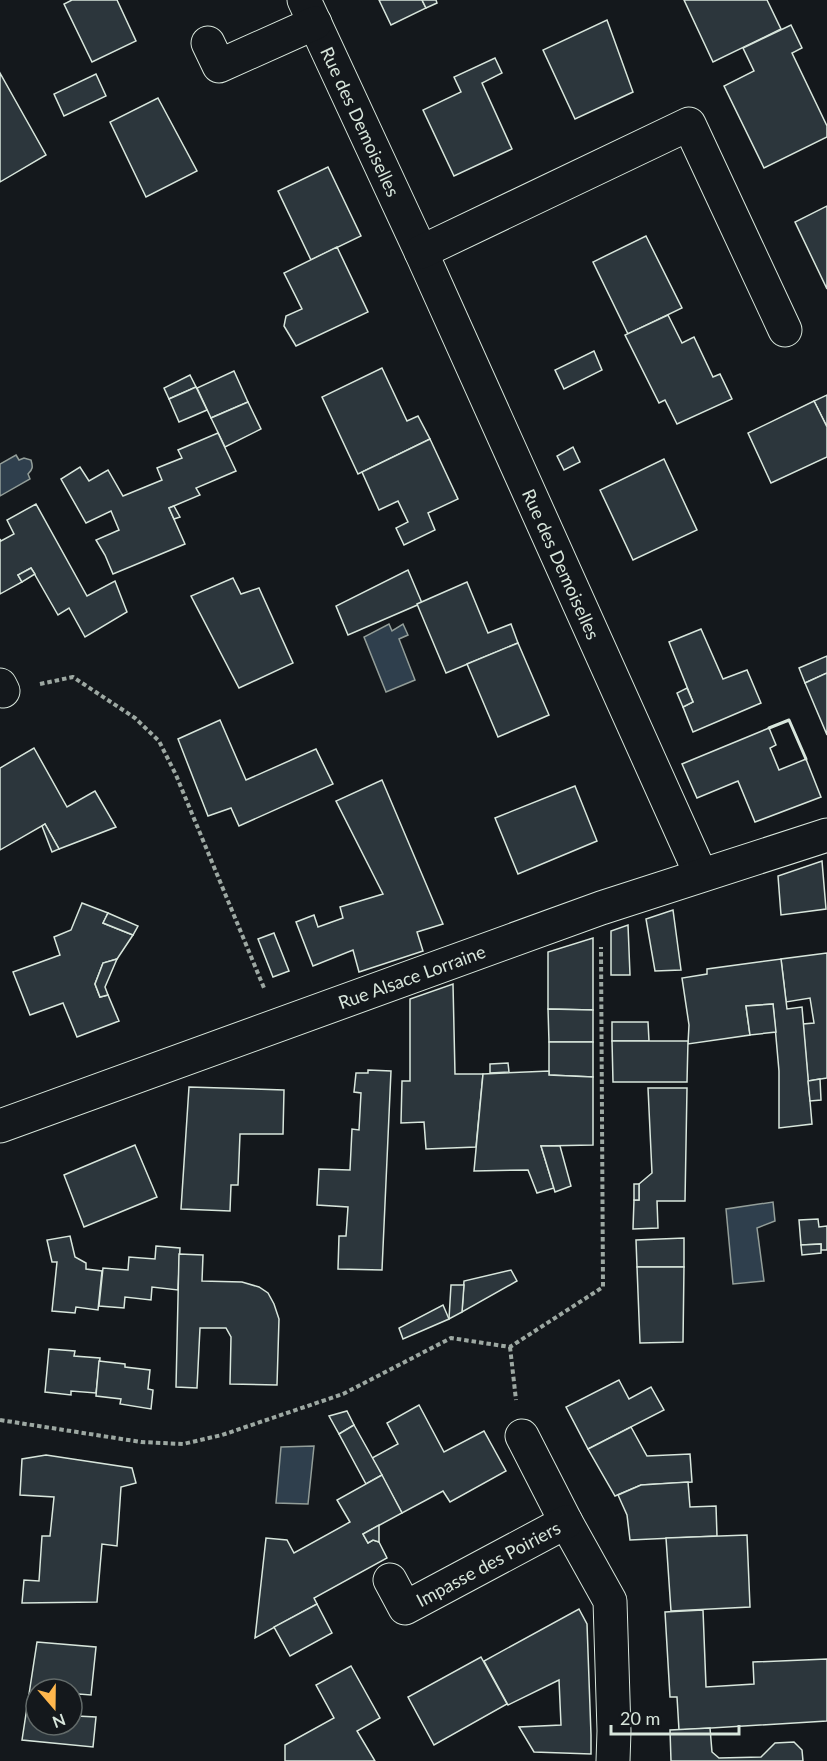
<svg xmlns="http://www.w3.org/2000/svg" width="827" height="1761" font-family="Lato,sans-serif">
<style>
.water{fill:#2f3f4d;stroke:#939e99;stroke-width:1.5}
.building{fill:#2c363c;stroke:#d8e6dc;stroke-width:1.5;fill-rule:evenodd}
.lines{fill:none;stroke-linecap:round;stroke-linejoin:round}
.minor-casing{stroke:#d8e6dc;stroke-width:35}
.path{stroke:#9da8a2;stroke-width:4;stroke-dasharray:4.5 3;stroke-linecap:butt}
.minor{stroke:#14181c;stroke-width:33}
.wall{stroke:#d8e6dc;stroke-width:3}
.labels{text-anchor:middle;dominant-baseline:central;stroke-width:4.5;stroke-linejoin:round;paint-order:stroke}
.street-label{font-size:18px;fill:#d8e6dc;stroke:#14181c}
</style>
<rect width="100%" height="100%" fill="#14181c"/>
<g class="water">
<path d="M16,455l3,5 5,-2 7,2c2,7 2,9 -3,14l2,5 -30,17v-32z"/>
<polygon points="389,624 392,631 403,624 408,635 399,639 415,680 386,692 364,637"/>
<polygon points="773,1202 775,1221 757,1228 764,1281 733,1284 726,1209"/>
<polygon points="314,1446 308,1504 276,1503 281,1447"/>
</g>
<g class="building">
<polygon points="72,0 117,0 136,41 92,62 64,4"/>
<polygon points="379,0 422,0 426,8 391,25"/>
<polygon points="422,0 436,0 437,3 426,8"/>
<polygon points="684,0 767,0 781,29 713,62"/>
<polygon points="607,20 633,92 575,119 543,50"/>
<polygon points="791,25 802,48 792,53 827,126 827,137 764,168 724,86 754,71 743,48"/>
<polygon points="495,58 502,73 482,83 512,149 454,176 423,110 461,92 454,77"/>
<polygon points="0,73 46,155 0,182"/>
<polygon points="96,74 106,96 64,116 54,94"/>
<polygon points="158,98 197,171 146,197 110,122"/>
<polygon points="328,167 361,236 311,260 278,191"/>
<polygon points="827,206 827,289 795,222"/>
<polygon points="646,236 682,308 628,334 593,262"/>
<polygon points="337,247 368,312 296,346 284,326 286,316 302,309 284,273"/>
<polygon points="668,315 682,343 694,337 713,377 720,374 732,399 677,424 665,400 659,403 625,335"/>
<polygon points="594,351 602,370 564,389 555,370"/>
<polygon points="382,368 407,421 418,416 430,439 358,474 322,397"/>
<polygon points="234,371 248,402 211,418 197,388"/>
<polygon points="190,375 196,387 169,399 164,388"/>
<polygon points="196,387 207,410 179,422 169,399"/>
<polygon points="827,395 827,427 814,401"/>
<polygon points="814,401 827,427 827,457 771,483 748,433"/>
<polygon points="248,402 261,429 225,447 211,418"/>
<polygon points="218,433 236,471 196,488 200,495 169,508 185,544 113,574 105,555 96,540 119,530 111,511 86,523 61,479 80,467 89,481 108,470 123,496 162,480 157,468 182,458 178,450"/>
<polygon points="430,439 458,499 428,513 435,530 404,545 396,528 408,522 398,501 379,510 362,472"/>
<polygon points="573,447 580,462 564,470 557,456"/>
<polygon points="664,459 697,530 633,560 600,490"/>
<polygon points="36,504 87,596 115,581 127,612 85,637 69,608 58,615 31,568 18,575 22,582 0,594 0,539 1,541 14,534 7,520"/>
<polygon points="174,506 180,517 174,519 169,508"/>
<polygon points="31,568 35,574 22,582 18,575"/>
<polygon points="408,570 422,603 348,635 336,606"/>
<polygon points="233,578 241,594 259,588 293,663 239,688 191,596"/>
<polygon points="467,582 488,633 511,624 518,643 446,673 417,604"/>
<polygon points="701,629 723,679 747,670 761,703 693,732 683,707 693,702 669,642"/>
<polygon points="518,643 549,715 498,737 467,664"/>
<polygon points="827,656 827,673 805,683 799,668"/>
<polygon points="827,673 827,735 805,683"/>
<polygon points="687,688 693,702 683,707 677,693"/>
<polygon points="220,720 246,780 316,749 333,784 239,826 231,808 208,816 178,739"/>
<polygon points="769,728 776,745 770,748 779,770 806,759 821,797 755,822 738,781 697,798 682,764"/>
<polygon points="34,748 67,807 95,791 116,827 59,849 45,824 0,850 0,768"/>
<polygon points="382,780 443,924 417,932 423,951 359,972 353,950 313,966 296,922 314,915 318,927 343,918 340,907 383,894 336,801"/>
<polygon points="575,786 597,841 518,874 495,818"/>
<polygon points="45,824 59,849 52,852 42,826"/>
<polygon points="822,861 826,909 781,915 778,876"/>
<polygon points="82,903 108,913 103,923 133,935 117,959 103,963 95,984 100,997 108,995 119,1021 77,1037 63,1003 30,1015 13,972 60,955 54,937 71,930"/>
<polygon points="673,910 681,970 655,971 646,919"/>
<polygon points="108,913 138,926 133,935 103,923"/>
<polygon points="628,925 630,975 611,975 611,931"/>
<polygon points="274,933 289,971 273,977 258,939"/>
<polygon points="593,938 593,1010 548,1009 548,952"/>
<polygon points="827,953 827,1078 808,1081 803,1024 814,1023 810,998 786,1002 781,959"/>
<polygon points="117,959 105,987 108,995 100,997 95,984 103,963"/>
<polygon points="781,959 787,1009 802,1007 812,1124 779,1128 779,1071 773,1004 746,1006 750,1035 688,1044 689,1025 682,978 707,974 707,969"/>
<polygon points="453,984 455,1074 483,1074 476,1147 426,1149 424,1122 401,1123 402,1081 410,1081 410,999"/>
<polygon points="773,1004 776,1032 750,1035 746,1006"/>
<polygon points="548,1009 593,1010 593,1042 549,1042"/>
<polygon points="612,1022 648,1022 649,1041 612,1041"/>
<polygon points="612,1041 688,1041 687,1082 613,1082"/>
<polygon points="549,1042 593,1042 593,1077 549,1075"/>
<polygon points="508,1063 509,1072 490,1073 490,1064"/>
<polygon points="368,1070 391,1071 382,1270 338,1269 339,1236 346,1236 348,1207 317,1205 319,1169 350,1170 352,1129 359,1130 361,1093 354,1092 356,1073 368,1073"/>
<polygon points="549,1071 549,1075 593,1077 593,1145 541,1146 554,1188 537,1193 528,1170 474,1171 483,1074"/>
<polygon points="820,1079 821,1100 810,1101 808,1081"/>
<polygon points="189,1087 284,1090 283,1134 240,1134 238,1185 231,1185 230,1211 181,1209"/>
<polygon points="648,1088 687,1088 685,1201 657,1201 658,1228 633,1229 634,1200 639,1200 639,1184 652,1173"/>
<polygon points="135,1145 157,1197 84,1227 64,1175"/>
<polygon points="541,1146 560,1146 571,1186 555,1192"/>
<rect x="634" y="1184" width="5" height="16"/>
<polygon points="818,1219 819,1227 827,1226 827,1250 821,1250 821,1244 801,1245 799,1220"/>
<polygon points="70,1236 75,1257 86,1263 86,1269 102,1271 98,1310 76,1307 75,1313 52,1311 57,1262 52,1262 47,1240"/>
<polygon points="684,1238 684,1267 637,1267 636,1240"/>
<polygon points="821,1244 821,1253 802,1255 801,1245"/>
<polygon points="156,1246 180,1248 178,1290 152,1287 151,1300 125,1297 124,1308 99,1306 103,1268 128,1270 129,1257 155,1259"/>
<polygon points="179,1254 203,1255 202,1281 242,1282 259,1287 268,1293 274,1304 279,1319 277,1385 230,1384 231,1337 226,1328 200,1328 197,1388 176,1387"/>
<polygon points="637,1267 684,1267 683,1342 640,1343"/>
<polygon points="511,1270 517,1281 462,1312 464,1281"/>
<polygon points="451,1285 464,1285 462,1312 449,1319"/>
<polygon points="443,1305 449,1319 403,1339 399,1328"/>
<polygon points="49,1349 75,1351 74,1356 100,1358 96,1393 71,1391 71,1395 45,1392"/>
<polygon points="99,1361 125,1364 125,1367 150,1370 148,1389 153,1390 151,1409 120,1404 121,1399 96,1396"/>
<polygon points="619,1380 629,1399 651,1387 664,1410 588,1449 566,1407"/>
<polygon points="419,1405 444,1452 484,1431 506,1471 450,1502 443,1491 402,1513 372,1458 398,1444 387,1423"/>
<polygon points="347,1411 354,1425 339,1434 329,1416"/>
<polygon points="354,1425 382,1475 366,1484 339,1434"/>
<polygon points="631,1427 647,1456 690,1454 692,1482 641,1485 615,1496 588,1449"/>
<polygon points="46,1455 132,1468 136,1483 121,1487 117,1546 102,1544 97,1602 22,1603 24,1580 39,1581 42,1536 50,1536 54,1497 20,1495 22,1459"/>
<polygon points="382,1475 402,1513 363,1534 368,1543 373,1540 379,1542 387,1558 314,1598 317,1604 255,1638 266,1538 287,1540 294,1553 350,1522 337,1500"/>
<polygon points="688,1482 690,1507 716,1506 717,1536 630,1540 627,1515 618,1495 641,1485"/>
<polygon points="379,1525 379,1542 373,1540 368,1543 363,1534"/>
<polygon points="747,1535 750,1607 671,1611 666,1538"/>
<polygon points="317,1604 332,1633 290,1656 274,1627"/>
<polygon points="579,1609 587,1624 591,1735 591,1754 534,1752 519,1727 561,1725 559,1680 508,1705 484,1661"/>
<polygon points="703,1610 706,1687 754,1684 753,1662 827,1659 827,1721 679,1730 677,1697 670,1697 665,1612"/>
<path d="M37,1642l59,5 -5,48 -12,-1 -2,22 19,1 -3,30 -71,-7zM36,1689h36v36h-36z"/>
<polygon points="481,1657 507,1704 434,1745 408,1697"/>
<polygon points="351,1666 380,1718 357,1731 375,1761 285,1761 285,1745 334,1718 316,1685"/>
<polygon points="710,1728 712,1752 719,1758 761,1757 775,1743 794,1742 802,1750 803,1761 671,1761 670,1730"/>
</g>
<g class="lines">
<g class="minor-casing">
<g id="minor">
<path id="s1" d="M304,0l117,252 280,623"/>
<polyline points="208,43 219,66 315,23"/>
<polyline points="421,252 689,124 785,330"/>
<polyline points="0,685 3,691"/>
<path id="s2" d="M0,1126l601,-218 226,-73"/>
<polyline points="522,1436 566,1522 610,1601 614,1731 613,1761"/>
<path id="s3" d="M390,1580l15,28 161,-86"/>
</g>
</g>
<g class="path">
<polyline points="40,684 73,677 135,718 159,741 176,775 264,988"/>
<polyline points="510,1347 516,1400"/>
<polyline points="0,1420 141,1442 183,1444 222,1435 343,1394 451,1338 510,1347 603,1287 601,947"/>
</g>
<use href="#minor" class="minor"/>
<polyline class="wall" points="769,728 789,720 806,759"/>
</g>
<g class="labels">
<g class="street-label">
<text stroke="none"><textPath href="#s1" startOffset="134">Rue des Demoiselles</textPath></text>
<text stroke="none"><textPath href="#s1" startOffset="620">Rue des Demoiselles</textPath></text>
<text stroke="none"><textPath href="#s2" startOffset="438">Rue Alsace Lorraine</textPath></text>
<text stroke="none"><textPath href="#s3" startOffset="126">Impasse des Poiriers</textPath></text>
</g>
</g>
<g transform="translate(54 1707) rotate(160)"><circle r="28" fill="#14181c" stroke="#626a69" stroke-width="1.5"/>
<path d="M0-4.5L10 22L0 15L-10 22Z" fill="#ffb74d"/>
<text y="-9" font-size="16" font-weight="bold" text-anchor="middle" fill="#d8e6dc">N</text>
</g>
<path d="M611 1725v9h128v-9" fill="none" stroke="#d8e6dc" stroke-width="3"/>
<text x="620" y="1725" font-size="18" fill="#d8e6dc" stroke="#14181c" stroke-width="4.5" paint-order="stroke">20 m</text>
</svg>
